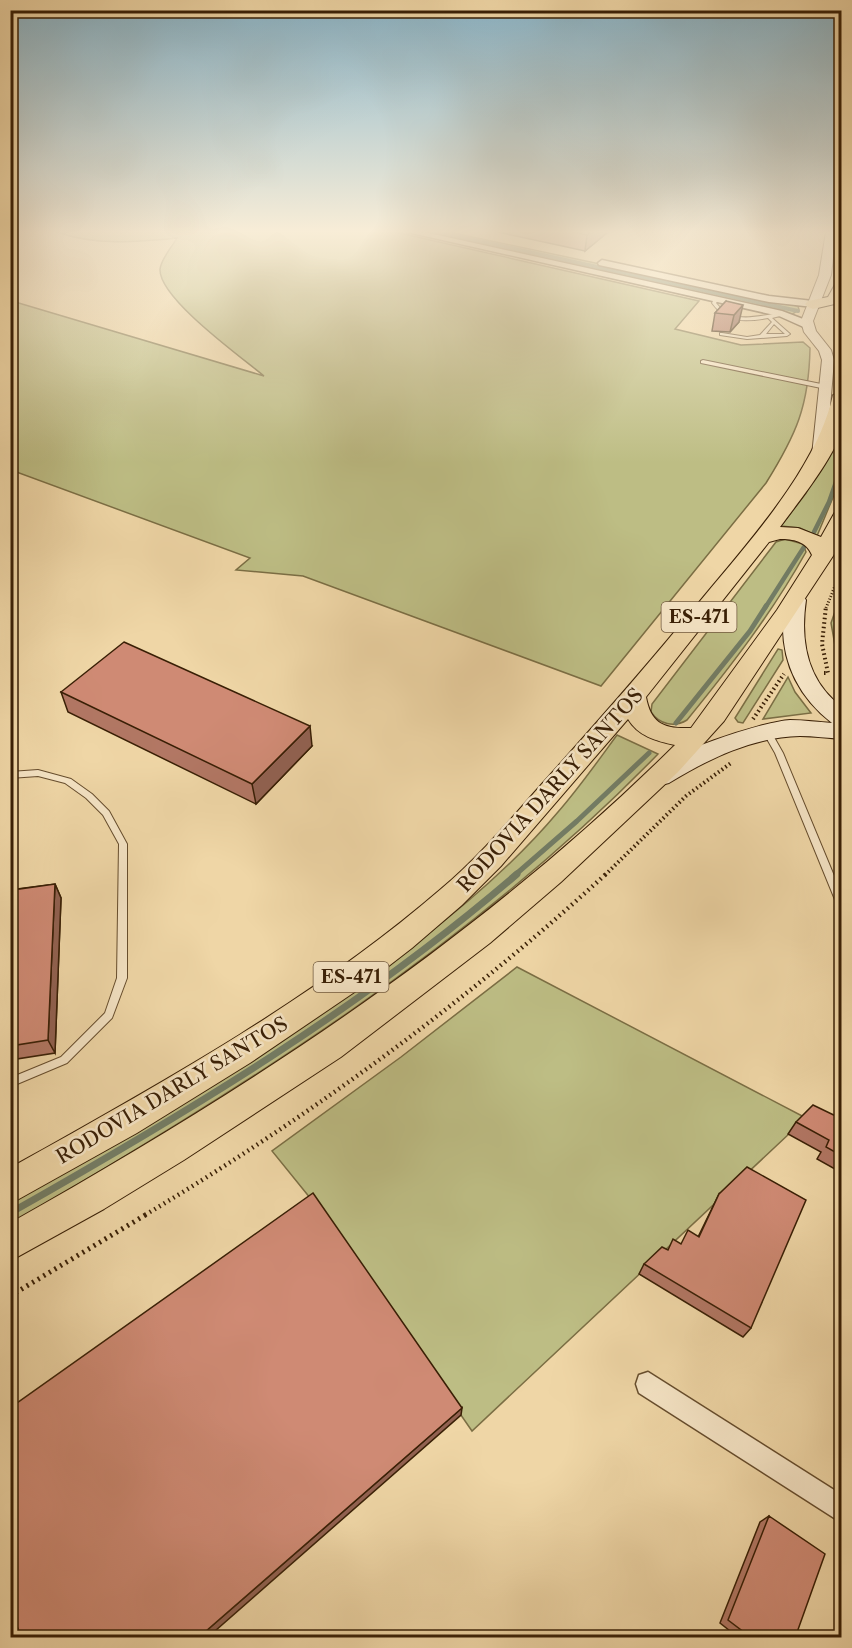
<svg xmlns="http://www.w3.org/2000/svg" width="852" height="1648" font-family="'Libre Caslon Text',serif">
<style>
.green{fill:#bdbd84;stroke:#7b6e44;stroke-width:1.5}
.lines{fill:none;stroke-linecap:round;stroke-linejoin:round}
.stream-far3{stroke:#737c64;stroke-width:4}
.stream-far2{stroke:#737c64;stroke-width:4.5}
.stream-far1{stroke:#737c64;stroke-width:5}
.stream{stroke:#737c64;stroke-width:7}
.service-casing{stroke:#664d2d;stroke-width:2}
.minor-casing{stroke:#664d2d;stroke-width:3}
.tertiary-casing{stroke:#664d2d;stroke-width:2}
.secondary-casing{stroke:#391f05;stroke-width:2}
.primary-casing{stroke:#391f05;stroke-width:2}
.path-far3{stroke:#391f05;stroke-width:3;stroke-dasharray:1 2;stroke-linecap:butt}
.path-far2{stroke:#391f05;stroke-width:4;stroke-dasharray:1.5 3;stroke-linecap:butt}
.path-far1{stroke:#391f05;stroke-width:4.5;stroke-dasharray:1.5 4;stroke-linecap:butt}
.path{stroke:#391f05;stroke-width:5;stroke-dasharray:2 4.5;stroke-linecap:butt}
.service{fill:#f5e4c5;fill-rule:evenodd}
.minor{fill:#f5e4c5;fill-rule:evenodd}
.tertiary{fill:#f5e4c5;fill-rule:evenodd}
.secondary{fill:#f5e4c5;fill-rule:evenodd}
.primary{fill:#efd6a6;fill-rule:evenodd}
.wall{fill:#b27764;stroke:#391f05;stroke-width:1.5}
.shaded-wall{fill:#916151;stroke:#391f05;stroke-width:1.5}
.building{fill:#cf8a74;stroke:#391f05;stroke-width:1.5}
.labels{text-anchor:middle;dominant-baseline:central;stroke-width:5;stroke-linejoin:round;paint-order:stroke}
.shield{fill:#f5e4c5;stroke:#715a3f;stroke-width:1.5}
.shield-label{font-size:18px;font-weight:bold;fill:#391f05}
.street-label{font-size:20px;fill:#391f05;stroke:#f5e4c5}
</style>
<rect width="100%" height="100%" fill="#efd6a6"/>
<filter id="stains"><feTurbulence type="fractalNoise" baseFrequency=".00333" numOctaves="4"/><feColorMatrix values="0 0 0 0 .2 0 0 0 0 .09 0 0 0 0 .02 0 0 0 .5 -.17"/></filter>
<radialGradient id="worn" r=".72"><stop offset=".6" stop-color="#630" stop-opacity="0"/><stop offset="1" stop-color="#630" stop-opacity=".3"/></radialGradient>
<g class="green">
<path d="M57,232h338l304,69 -24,28 66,16 62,-3 7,6c-1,58 -14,87 -44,135l-165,203 -298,-110 -67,-6 14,-12 -239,-88 1,-169 252,75c-23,-19 -104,-77 -104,-106 0,-10 12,-23 17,-32 -40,4 -82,8 -120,-6z"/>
<polygon points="423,232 449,232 798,306 799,310 791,315"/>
<polygon points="841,424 841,478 817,536 800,528 781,526 806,493"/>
<path d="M785,539l18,5 3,8c-34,61 -75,114 -119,168 -13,8 -28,4 -36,-8l1,-8 124,-162z"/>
<polygon points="840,597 842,597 841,679 831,623"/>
<polygon points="778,649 782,650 783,660 743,723 738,722 735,718"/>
<polygon points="788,677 795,692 811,713 763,719"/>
<path d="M617,735l41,19c-188,194 -416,334 -647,470v-22l405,-259c51,-39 100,-81 142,-131 21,-24 40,-51 59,-77z"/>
<polygon points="517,967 806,1118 472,1431 315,1204 272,1151 401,1057"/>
</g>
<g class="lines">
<polyline class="stream-far3" points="438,232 798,311"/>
<g class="stream-far2">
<polyline points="814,532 829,502 842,465"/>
<polyline points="765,608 804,547"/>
</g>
<g class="stream-far1">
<polyline points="676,723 750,631 766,606"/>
<polyline points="515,875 577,821 649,753"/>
</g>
<path class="stream" d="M10,1213c177,-100 353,-206 507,-339"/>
<g class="service-casing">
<g id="service">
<path d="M714,299l4,1 -2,3c18,24 44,11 68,10v2l-12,3 18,16 -3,2 -40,3 -27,-4v-2h2l25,4 13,-2 12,-13 -4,-4c-23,4 -42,5 -56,-15zM774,324l11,10h-19z"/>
<polygon points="703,360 826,385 829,387 826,389 701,363 701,361"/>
<polygon points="767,729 770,730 783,753 842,895 842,910 839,910 838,907 775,753 763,732"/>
<polygon points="38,770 71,779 92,794 109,811 127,844 127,978 112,1018 67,1063 10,1087 10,1078 61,1057 105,1013 117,978 119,844 103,815 86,798 65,783 38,776 10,778 10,772"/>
</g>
</g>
<g class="minor-casing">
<g id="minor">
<polygon points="407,232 424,232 782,311 803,319 813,326 808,329 779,316"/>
<polygon points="602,260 769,296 813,301 818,304 813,307 769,302 599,265 598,263"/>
<polygon points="648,1372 842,1495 842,1523 639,1393 636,1384 639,1375"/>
</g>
</g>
<g class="tertiary-casing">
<polygon id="tertiary" points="826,232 836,232 831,275 813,321 816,331 831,350 834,360 826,455 819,459 812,455 822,360 819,351 804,332 801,321 819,275"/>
</g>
<g class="secondary-casing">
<path id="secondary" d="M796,594l7,2 3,4c-6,41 1,81 36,107v32c-14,-1 -29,-3 -42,-3 -47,1 -92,23 -131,47l-8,2 -8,-2 -4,-6c14,-24 113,-55 141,-57 14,0 28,2 42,3 -32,-25 -50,-59 -49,-100 1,-9 1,-20 6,-27z"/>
</g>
<g class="primary-casing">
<g id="primary">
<polygon points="842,280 842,300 839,303 813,309 808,307 805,304 808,301 828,297 837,281"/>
<path d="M842,390c0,12 2,26 0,38 -5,26 -45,76 -62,99l18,1 23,9 14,-25 7,-2v28l-9,18 -109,165 -46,51 -117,110 -71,61 -149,114 -157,103 -80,49 -94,52v-38c240,-135 469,-284 665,-478 -19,-4 -37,-9 -47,-26l-127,147 -39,39 -50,43 -53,41 -109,74 -113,70 -127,71v-36c150,-84 301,-167 431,-279 37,-31 68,-68 100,-104 53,-59 105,-118 155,-179 49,-60 120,-135 137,-211zM780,539c13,0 26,2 32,16l-35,55 -86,118c-27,1 -40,-4 -45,-31l123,-155z"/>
</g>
</g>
<polyline class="path-far3" points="826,608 842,569"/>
<g class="path-far2">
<polyline points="824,673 828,673 822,644 826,606"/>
<polyline points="753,719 784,674"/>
<polyline points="605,875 686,796 731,763"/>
</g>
<path class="path-far1" d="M145,1215c164,-98 320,-212 461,-341"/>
<polyline class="path" points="10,1296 147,1214"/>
<use href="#service" class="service"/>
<use href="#minor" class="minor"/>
<use href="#tertiary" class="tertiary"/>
<use href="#secondary" class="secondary"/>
<use href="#primary" class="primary"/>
</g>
<g class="wall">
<polygon points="498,232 608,232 585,251"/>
<polygon points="726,301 739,322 730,332 712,331 715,313"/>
<polygon points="61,692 312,746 256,804 68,712"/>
<polygon points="10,881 13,881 17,889 55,884 61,898 55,1053 10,1060"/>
<polygon points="842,1119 842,1173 817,1159 821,1152 788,1134 796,1122"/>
<polygon points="719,1194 751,1328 743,1337 639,1274 644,1264 668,1250 698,1237"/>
<polygon points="769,1516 795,1638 739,1638 720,1623 760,1522"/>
</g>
<g class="shaded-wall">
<polygon points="590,232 608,232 585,251 587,235"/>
<polygon points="743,305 739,322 730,332 734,315"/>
<polygon points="310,726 312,746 256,804 252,784"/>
<polygon points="13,881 20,895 12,890"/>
<polygon points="55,884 61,898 55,1053 48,1040"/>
<polygon points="462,1408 461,1415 207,1638 198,1638"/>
</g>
<g class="building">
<polygon points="574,232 590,232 587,235"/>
<polygon points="726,301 743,305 734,315 715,313"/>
<polygon points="124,642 310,726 252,784 61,692"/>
<polygon points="10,881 13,881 12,890 55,884 48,1040 10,1046"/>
<polygon points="813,1105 842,1119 842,1156 826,1147 829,1140 796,1122"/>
<polygon points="747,1167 806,1200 751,1328 644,1264 662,1247 668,1250 673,1239 681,1244 688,1230 699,1237 719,1194"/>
<polygon points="313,1193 462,1408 198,1638 22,1638 10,1610 10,1408"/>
<polygon points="769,1516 825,1554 795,1638 748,1638 749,1636 728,1620"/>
</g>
<linearGradient id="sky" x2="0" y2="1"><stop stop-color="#89b6cc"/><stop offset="0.5" stop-color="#f8edd7"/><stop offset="1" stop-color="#f8edd7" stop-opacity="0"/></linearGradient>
<rect width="852" height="463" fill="url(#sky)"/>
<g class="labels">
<g class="shield">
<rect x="661.5" y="602" width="75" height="30" rx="4.5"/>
<rect x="313.5" y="962" width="75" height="30" rx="4.5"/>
</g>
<g class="shield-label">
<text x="699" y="617">ES-471</text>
<text x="351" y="977">ES-471</text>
</g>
<g class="street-label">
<text transform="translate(550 790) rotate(-48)">RODOVIA DARLY SANTOS</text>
<text transform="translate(172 1090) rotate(-31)">RODOVIA DARLY SANTOS</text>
</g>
</g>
<rect width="852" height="1648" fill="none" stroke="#efd6a6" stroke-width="36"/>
<rect x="12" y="12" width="828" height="1624" fill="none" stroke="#391f05" stroke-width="3"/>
<rect x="18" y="18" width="816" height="1612" fill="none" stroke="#391f05" stroke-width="1.5"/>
<rect width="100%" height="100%" filter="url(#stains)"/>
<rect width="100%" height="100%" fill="url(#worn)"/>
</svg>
